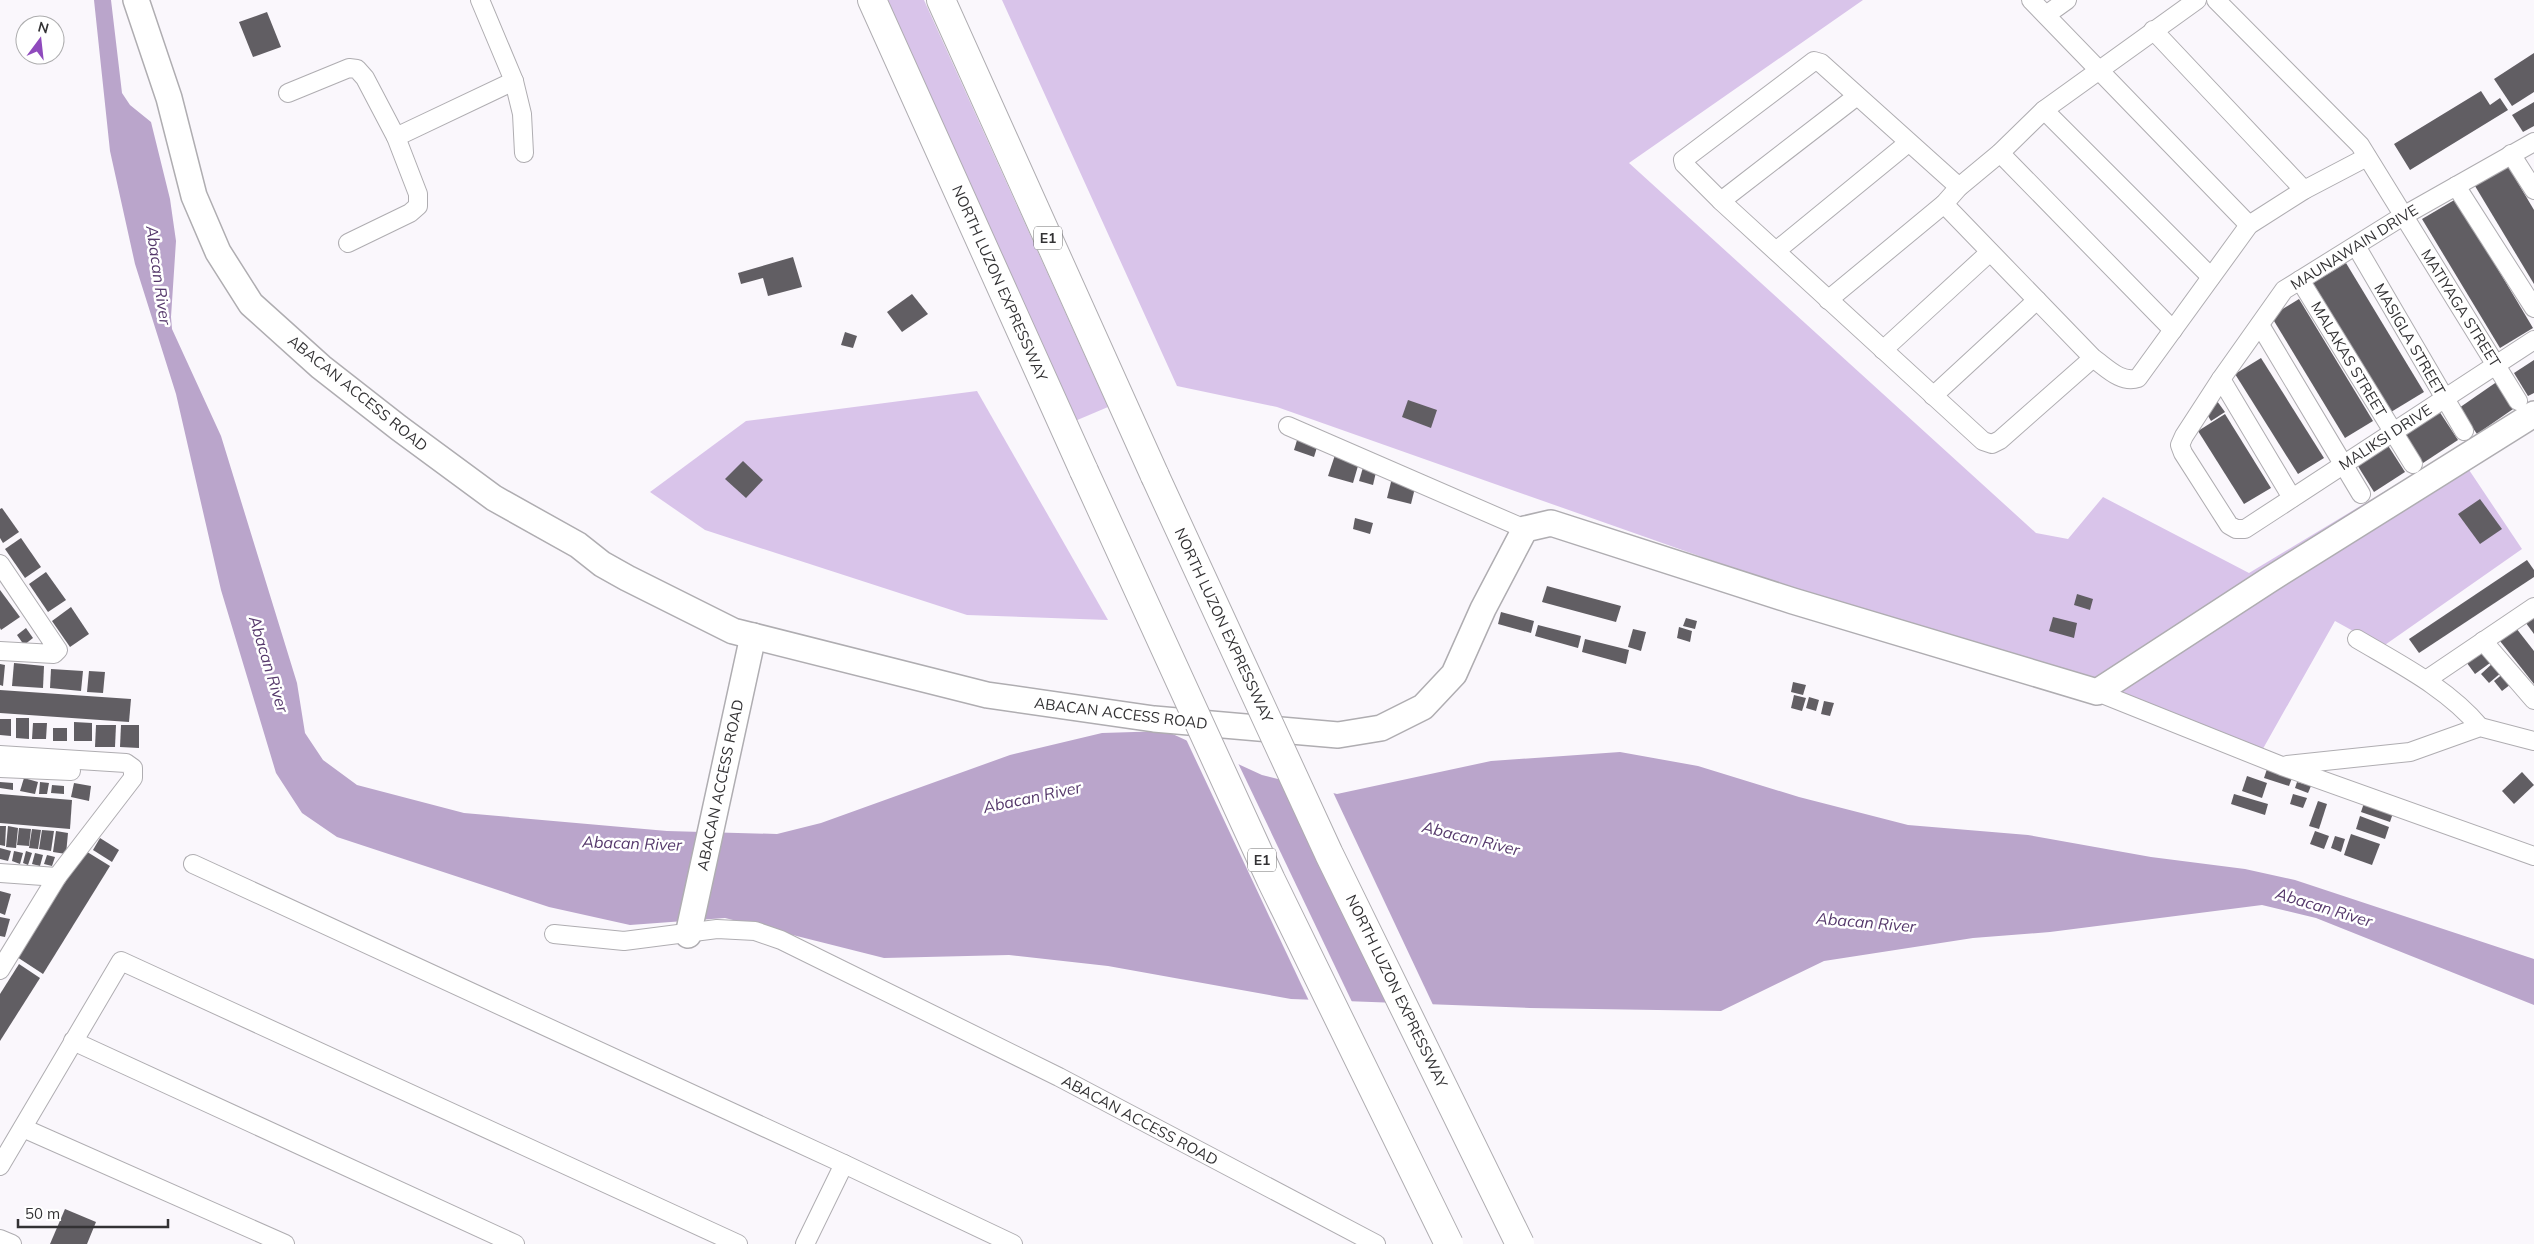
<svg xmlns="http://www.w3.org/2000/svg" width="2534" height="1244" font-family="Mulish,sans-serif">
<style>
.green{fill:#d9c4ea}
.water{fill:#baa5cb}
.pier{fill:#faf7fc}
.building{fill:#615e63}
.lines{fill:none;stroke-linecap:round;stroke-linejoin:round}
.street-casing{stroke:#afadb1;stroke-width:20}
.secondary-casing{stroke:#afadb1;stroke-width:28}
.highway-casing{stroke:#afadb1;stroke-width:30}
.street{stroke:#fff;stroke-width:18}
.secondary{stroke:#fff;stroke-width:25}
.highway{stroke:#fff;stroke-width:28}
.highway-bridge-casing{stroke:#afadb1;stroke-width:30;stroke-linecap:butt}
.highway-bridge{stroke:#fff;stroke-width:28}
.labels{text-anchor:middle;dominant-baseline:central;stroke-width:5;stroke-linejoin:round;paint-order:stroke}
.shield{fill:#fff;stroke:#707071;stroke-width:1}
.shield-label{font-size:14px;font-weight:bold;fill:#333234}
.street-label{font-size:15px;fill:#333234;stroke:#fff}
.water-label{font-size:16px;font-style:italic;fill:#55386b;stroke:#fff}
</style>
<rect width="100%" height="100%" fill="#faf7fc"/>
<g class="green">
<polygon points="885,0 924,0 1108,407 1075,421"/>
<polygon points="1002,0 1863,0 1629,163 2036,533 2068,539 2103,497 2249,573 2455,449 2522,549 2382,647 2335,621 2260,754 1277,407 1177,386"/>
<polygon points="977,391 1108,620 967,615 705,530 650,492 746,421"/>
</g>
<polygon class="water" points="94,0 111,0 122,93 130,105 151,122 170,199 176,241 171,317 172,329 221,436 297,683 305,733 323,760 357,785 464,813 667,831 777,834 821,823 1010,755 1102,733 1166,731 1262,775 1337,794 1491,761 1620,752 1698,766 1799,797 1908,825 2028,835 2151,857 2245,869 2295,880 2534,959 2534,1005 2316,918 2262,905 2050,932 1973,938 1824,961 1721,1011 1530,1008 1291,999 1108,966 1009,955 884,958 725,918 630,925 549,907 337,837 302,813 276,773 221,590 176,394 135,264 110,151"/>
<g class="pier">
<polygon points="1185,737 1237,761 1353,1004 1310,1003"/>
<polygon points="1284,778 1332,790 1434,1007 1392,1006"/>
</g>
<g class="building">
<polygon points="267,12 281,47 253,57 239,22"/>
<polygon points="2534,53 2534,92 2512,106 2494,79"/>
<polygon points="2481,91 2490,105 2500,98 2508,110 2410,170 2394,144"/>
<polygon points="2534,102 2534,126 2523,132 2512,115"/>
<polygon points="2508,166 2534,210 2534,284 2475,186"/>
<polygon points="2456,199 2533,328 2500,348 2422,219"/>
<polygon points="793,257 802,287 768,296 763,278 741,284 738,273"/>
<polygon points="2346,263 2424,392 2391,412 2313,283"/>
<polygon points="912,294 928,314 902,332 887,312"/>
<polygon points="2299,299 2373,421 2345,438 2271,316"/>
<polygon points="845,332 857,336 853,348 841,345"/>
<polygon points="2261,358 2324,458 2298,474 2235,374"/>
<polygon points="2534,360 2534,393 2528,396 2514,373"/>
<polygon points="2498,381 2516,407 2477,434 2459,408"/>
<polygon points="1408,400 1437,410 1431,428 1402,417"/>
<polygon points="2217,401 2225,412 2211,421 2204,409"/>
<polygon points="2439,411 2458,440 2423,463 2403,434"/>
<polygon points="2225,414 2271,488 2244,504 2198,431"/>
<polygon points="1298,437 1318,444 1314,457 1294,450"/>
<polygon points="2387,444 2405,472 2374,492 2356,463"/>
<polygon points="1336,452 1360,459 1353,483 1328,476"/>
<polygon points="743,461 763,480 746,498 725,479"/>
<polygon points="1364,464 1377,468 1373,485 1359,481"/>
<polygon points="1392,478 1416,484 1411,504 1387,498"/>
<polygon points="2480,499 2502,529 2480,544 2458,514"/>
<polygon points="2,508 19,532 3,543 0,538 0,509"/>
<polygon points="1355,518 1373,523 1370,534 1353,529"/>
<polygon points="21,538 41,567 25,578 5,549"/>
<polygon points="2527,560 2534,570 2534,577 2419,653 2409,639"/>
<polygon points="46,572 66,600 48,612 29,584"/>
<polygon points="1547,586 1621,606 1616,622 1542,602"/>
<polygon points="0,590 20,617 1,630 0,628"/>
<polygon points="2077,594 2093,599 2090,610 2074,605"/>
<polygon points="71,607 89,634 70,647 52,621"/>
<polygon points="2534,611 2534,634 2523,619"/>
<polygon points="1501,612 1534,621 1531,633 1498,624"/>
<polygon points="2053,617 2077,623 2074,638 2049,631"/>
<polygon points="1686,618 1697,621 1695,629 1683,626"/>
<polygon points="1538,625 1581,636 1578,648 1535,636"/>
<polygon points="1679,627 1692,631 1690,642 1677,638"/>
<polygon points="26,628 33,638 24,645 17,635"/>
<polygon points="2516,628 2534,651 2534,684 2500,641"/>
<polygon points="1633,629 1646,632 1641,651 1628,647"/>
<polygon points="1585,639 1629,650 1626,664 1582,652"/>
<polygon points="2479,648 2490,663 2475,674 2464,659"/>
<polygon points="2494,662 2502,672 2489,683 2481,674"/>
<polygon points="14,663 44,666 43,688 12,686"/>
<polygon points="0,664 5,665 3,686 0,685"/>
<polygon points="51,669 83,671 81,691 50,688"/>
<polygon points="89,671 105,672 103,693 87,692"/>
<polygon points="2504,673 2511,684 2502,691 2494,681"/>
<polygon points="1793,682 1806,685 1803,695 1791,692"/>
<polygon points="0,690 131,699 129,722 0,713"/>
<polygon points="1794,695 1806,698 1802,711 1791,708"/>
<polygon points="1809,697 1819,700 1816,711 1806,708"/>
<polygon points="1824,701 1834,703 1830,716 1821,714"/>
<polygon points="16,718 29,718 29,739 16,738"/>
<polygon points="0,719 11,719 11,736 0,735"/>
<polygon points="74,722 92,723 92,741 74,741"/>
<polygon points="33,723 47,723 46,739 32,739"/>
<polygon points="96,725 116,725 115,747 95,747"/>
<polygon points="121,725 139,725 139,748 120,747"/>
<rect x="53" y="728" width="14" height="13"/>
<polygon points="2267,769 2292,778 2289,786 2264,778"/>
<polygon points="2522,772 2534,785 2514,804 2502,791"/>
<polygon points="2247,776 2267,783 2262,798 2242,791"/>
<polygon points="24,778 38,782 35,794 20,791"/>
<polygon points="0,782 13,783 13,790 0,788"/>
<polygon points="40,782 49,783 47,794 39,794"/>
<polygon points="2297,782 2311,786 2308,793 2295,788"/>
<polygon points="74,783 91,786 89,801 71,797"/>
<polygon points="52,785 64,786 64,794 51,793"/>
<polygon points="0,794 72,800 70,829 0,823"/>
<polygon points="2234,794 2268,804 2265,815 2231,804"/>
<polygon points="2293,794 2307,798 2303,808 2290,804"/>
<polygon points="2318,801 2327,804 2319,829 2309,826"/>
<polygon points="2364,803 2393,813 2390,822 2361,812"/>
<polygon points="2360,816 2389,827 2385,839 2356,829"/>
<polygon points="0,826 6,826 5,846 0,845"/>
<polygon points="8,826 18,828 16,848 6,847"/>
<polygon points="19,828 31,829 29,846 17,845"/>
<polygon points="32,829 41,830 38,849 29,848"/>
<polygon points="42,830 54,831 51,851 39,849"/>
<polygon points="56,831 68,833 66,854 53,852"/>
<polygon points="2315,831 2329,836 2324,849 2310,844"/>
<polygon points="2351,834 2380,844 2372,865 2344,855"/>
<polygon points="2335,836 2345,839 2341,852 2331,848"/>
<polygon points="100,838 119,850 112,862 93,850"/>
<polygon points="0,848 11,851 8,861 0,859"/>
<polygon points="84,850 110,866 43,974 17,957"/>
<polygon points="14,851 23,853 20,864 12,861"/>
<polygon points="26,851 32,853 28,865 23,863"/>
<polygon points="35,853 43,855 40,866 32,864"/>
<polygon points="47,855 55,857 52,866 44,864"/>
<polygon points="0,891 11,894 5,915 0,913"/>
<polygon points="0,917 10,919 5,937 0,936"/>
<polygon points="19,964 40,978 0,1041 0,994"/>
<polygon points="65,1209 96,1222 87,1244 50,1244"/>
</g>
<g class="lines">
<g class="street-casing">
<g id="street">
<polyline points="480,0 514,81 522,114 524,153"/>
<polyline points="2031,0 2249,225"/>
<polyline points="2216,0 2360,145 2518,401"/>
<polyline points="2046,15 2067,0"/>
<polyline points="2153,30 2304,190"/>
<polyline points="288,93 349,68 357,69 365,78 396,137 418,194 418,206 410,213 348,243"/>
<polyline points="2044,110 2211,277"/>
<polyline points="396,137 514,81"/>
<polyline points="2534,142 2403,216 2284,290 2221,379 2184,436 2180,445 2183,453 2229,525 2236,529 2245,529 2534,340"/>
<polyline points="2000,153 2173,330"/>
<polyline points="2511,154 2534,190"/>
<polyline points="2456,186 2534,308"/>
<polyline points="1959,187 1821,63 1814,61 1683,160 1684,164 1721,201 1983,441 1992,444 2000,440 2093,358"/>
<polyline points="1721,201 1857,96"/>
<path d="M1944,204l149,154c13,9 28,26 45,20l111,-153 55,-35 63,-33"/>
<polyline points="2356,246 2464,431"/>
<polyline points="1776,251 1908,143"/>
<polyline points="2300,280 2413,464"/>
<polyline points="1828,300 1944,204 1959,187 2000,153 2044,110 2197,0"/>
<polyline points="2260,325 2361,494"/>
<polyline points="1883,350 1990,252"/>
<polyline points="2221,379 2292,498"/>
<polyline points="1933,396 2037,300"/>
<polyline points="1288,426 1525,529"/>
<polyline points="0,564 58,650 54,654 0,651"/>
<path d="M2357,639c44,26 90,49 123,88"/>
<polyline points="2483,641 2534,700"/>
<polyline points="2426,680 2534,607"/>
<polyline points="2097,692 2282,766 2534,856"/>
<polyline points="0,755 126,763 133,768 133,778 57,877 0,970"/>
<polyline points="2287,765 2410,752 2480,727 2534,741"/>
<polyline points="0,768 71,771"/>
<polyline points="193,864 844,1164 1013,1244"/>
<polyline points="0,873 57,877"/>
<polyline points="554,934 624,941 717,929 755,931 781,940 1059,1077 1376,1244"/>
<polyline points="73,1041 515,1244"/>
<polyline points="23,1128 285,1244"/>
<polyline points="0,1166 121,961 738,1244"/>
<polyline points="0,1239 12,1244"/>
<polyline points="805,1244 844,1164"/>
</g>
</g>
<g class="secondary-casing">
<g id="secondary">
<polyline points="136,0 169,98 194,196 218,252 251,304 321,367 399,428 494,498 578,545 602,564 627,578 733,631 987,695 1154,719 1338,735 1381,728 1423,707 1454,674 1483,609 1525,529 1551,523 1793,601 2097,692 2269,580 2534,414"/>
<polyline points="688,935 753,636"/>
</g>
</g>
<g class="highway-casing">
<g id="highway">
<polyline points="872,0 1084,471"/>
<polyline points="941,0 1155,476"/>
</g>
</g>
<use href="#street" class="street"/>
<use href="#secondary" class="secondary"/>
<use href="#highway" class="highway"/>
<g class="highway-bridge-casing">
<g id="highway-bridge">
<polyline points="1084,471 1271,880 1449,1244"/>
<polyline points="1155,476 1329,854 1520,1244"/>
</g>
</g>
<use href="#highway-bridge" class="highway-bridge"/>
</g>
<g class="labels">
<g class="shield">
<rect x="1034" y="226.5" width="28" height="23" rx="4"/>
<rect x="1248" y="848.5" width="28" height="23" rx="4"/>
</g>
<g class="shield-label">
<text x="1048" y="238">E1</text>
<text x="1262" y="860">E1</text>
</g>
<g class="street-label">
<text transform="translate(2354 247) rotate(-32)">MAUNAWAIN DRIVE</text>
<text transform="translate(1000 283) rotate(66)">NORTH LUZON EXPRESSWAY</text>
<text transform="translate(2461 308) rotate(58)">MATIYAGA STREET</text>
<text transform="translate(2410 339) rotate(60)">MASIGLA STREET</text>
<text transform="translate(2349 359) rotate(59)">MALAKAS STREET</text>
<text transform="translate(358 393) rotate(39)">ABACAN ACCESS ROAD</text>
<text transform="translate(2385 437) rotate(-33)">MALIKSI DRIVE</text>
<text transform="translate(1224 625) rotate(65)">NORTH LUZON EXPRESSWAY</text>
<text transform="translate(1121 713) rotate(7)">ABACAN ACCESS ROAD</text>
<text transform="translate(720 785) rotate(-78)">ABACAN ACCESS ROAD</text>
<text transform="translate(1397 991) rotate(64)">NORTH LUZON EXPRESSWAY</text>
<text transform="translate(1140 1120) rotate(28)">ABACAN ACCESS ROAD</text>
</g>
<g class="water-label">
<text transform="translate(159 275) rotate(82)">Abacan River</text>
<text transform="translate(269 664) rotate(73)">Abacan River</text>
<text transform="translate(1032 797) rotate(-12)">Abacan River</text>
<text transform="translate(1471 838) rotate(14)">Abacan River</text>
<text transform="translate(632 843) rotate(2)">Abacan River</text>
<text transform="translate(2324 907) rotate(17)">Abacan River</text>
<text transform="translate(1866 922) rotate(5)">Abacan River</text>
</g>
</g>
<g transform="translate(40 40) rotate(15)"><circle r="24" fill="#ffffff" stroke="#adadae"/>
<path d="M0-4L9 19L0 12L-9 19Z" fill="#8f4abd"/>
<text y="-8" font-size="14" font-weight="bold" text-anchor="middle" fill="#333234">N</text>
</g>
<path d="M18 1219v8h150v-8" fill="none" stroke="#333234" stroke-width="2.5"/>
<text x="25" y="1219" font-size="15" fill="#333234" stroke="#ffffff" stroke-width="4" paint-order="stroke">50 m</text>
</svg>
